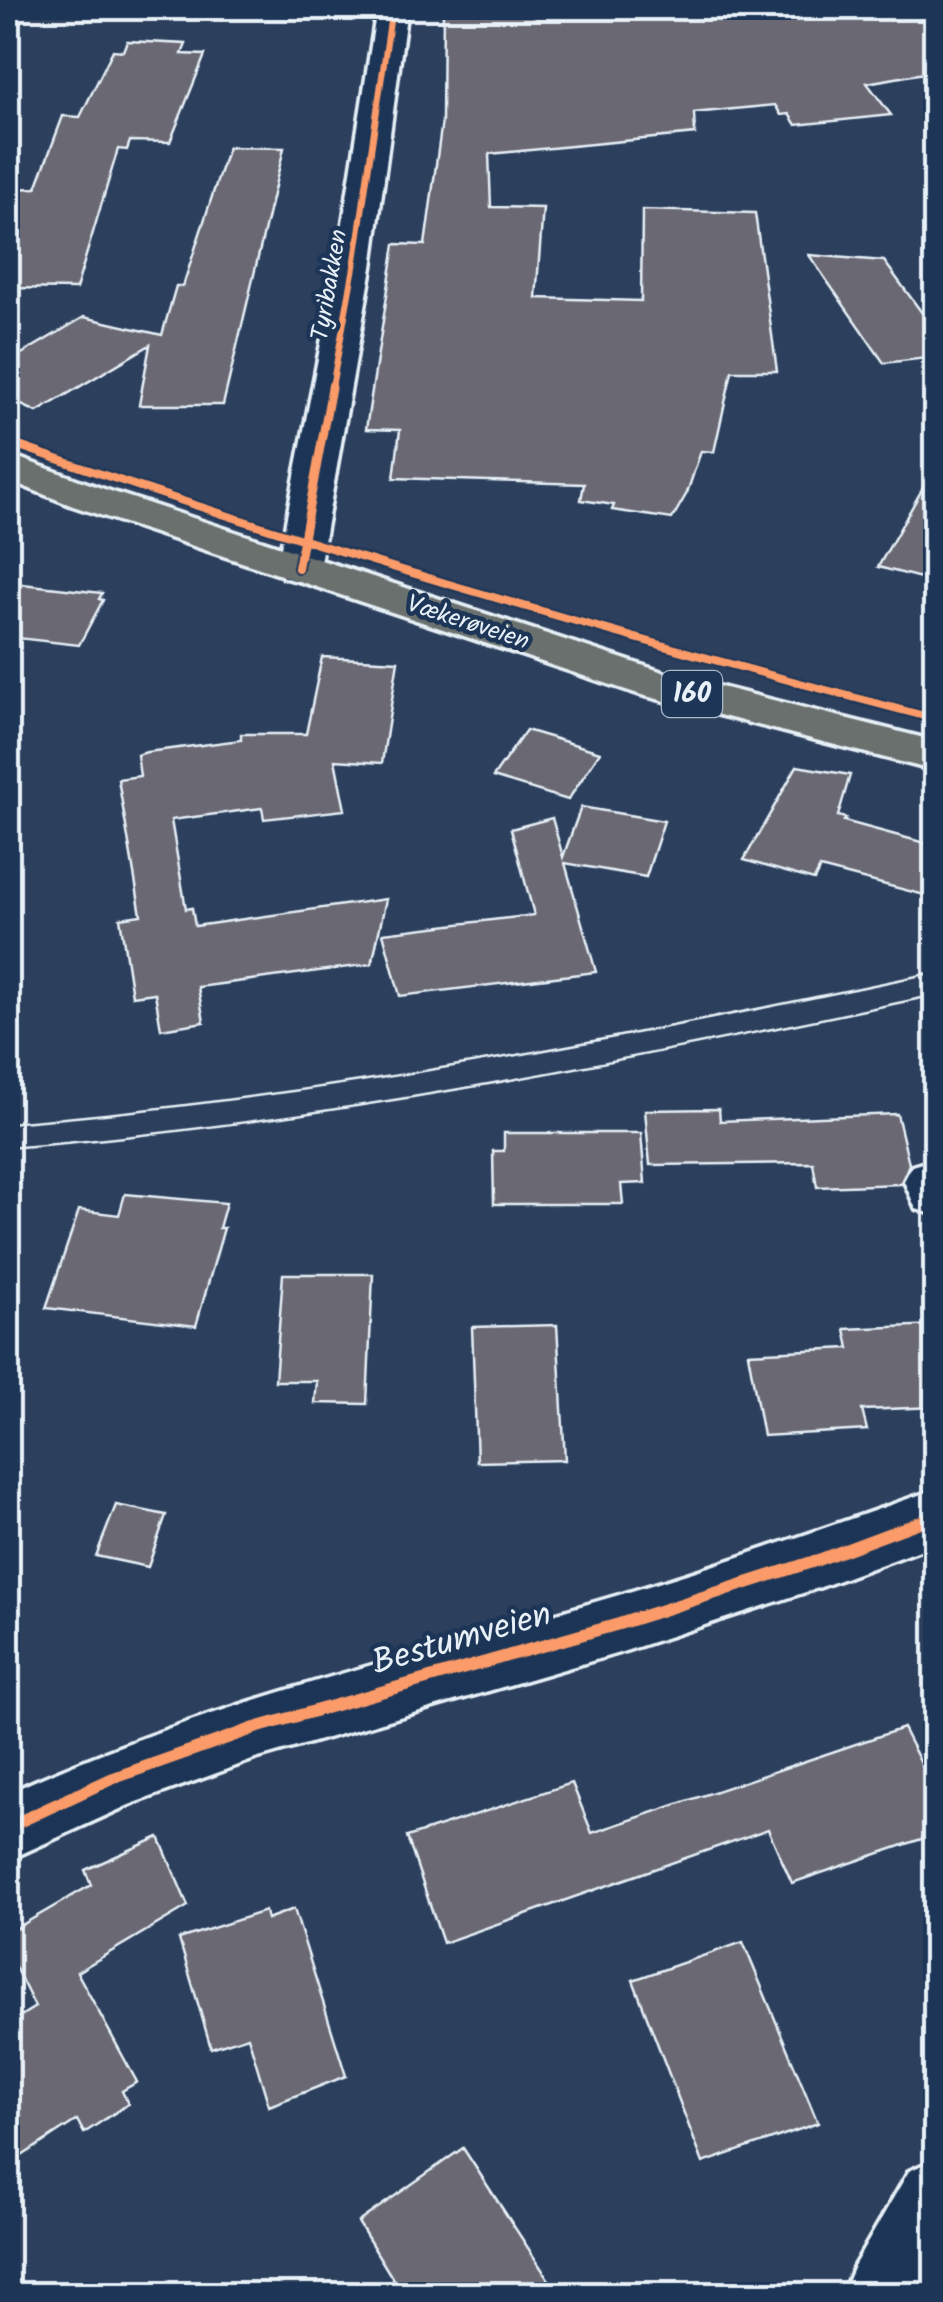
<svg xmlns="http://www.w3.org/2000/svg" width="943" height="2302" font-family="Kalam,sans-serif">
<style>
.building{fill:#696773;stroke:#e8f1f8;stroke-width:2.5}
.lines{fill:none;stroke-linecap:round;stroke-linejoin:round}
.minor-casing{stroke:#e8f1f8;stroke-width:7}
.major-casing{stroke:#e8f1f8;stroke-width:7}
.minor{fill:#1d3557;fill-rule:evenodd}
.major{fill:#6b706d;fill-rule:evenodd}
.tram{stroke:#e8f1f8;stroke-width:2.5}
.cycleway-far2-casing{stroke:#1d3557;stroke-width:10}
.cycleway-far1-casing{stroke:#1d3557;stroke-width:12}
.cycleway-casing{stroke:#1d3557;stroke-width:19}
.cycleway-far2{stroke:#fa9b69;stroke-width:6}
.cycleway-far1{stroke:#fa9b69;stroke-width:8}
.cycleway{stroke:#fa9b69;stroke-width:12}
.labels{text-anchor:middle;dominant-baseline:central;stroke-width:9;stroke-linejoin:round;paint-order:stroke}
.far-street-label{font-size:25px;fill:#e8f1f8;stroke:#1d3557}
.shield{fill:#1d3557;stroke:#abb9c8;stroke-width:2.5}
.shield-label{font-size:28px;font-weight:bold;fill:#e8f1f8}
.near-street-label{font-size:35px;fill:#e8f1f8;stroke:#1d3557}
</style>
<rect width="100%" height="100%" fill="#2c3f5d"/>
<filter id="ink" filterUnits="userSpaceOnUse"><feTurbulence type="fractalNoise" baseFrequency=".01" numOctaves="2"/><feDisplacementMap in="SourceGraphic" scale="20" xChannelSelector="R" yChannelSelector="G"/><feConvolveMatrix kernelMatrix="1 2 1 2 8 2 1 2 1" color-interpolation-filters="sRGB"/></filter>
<g filter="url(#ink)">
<g class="building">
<polygon points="443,8 791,8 802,19 876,8 936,8 936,71 867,83 891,115 796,125 789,114 781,115 775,105 694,113 695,134 489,154 491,207 543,208 536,298 641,301 642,210 755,213 777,371 732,371 714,452 701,451 687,493 672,519 612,510 614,505 581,500 584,484 394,478 400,430 366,429 395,244 425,245 442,121"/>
<polygon points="127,41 186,44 182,54 205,55 170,142 130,141 127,150 118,149 76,289 8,288 8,189 36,188 63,116 80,117 113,50 123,51"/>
<polygon points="228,147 284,148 223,405 139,405 150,345 37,412 8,399 8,362 84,317 162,335 176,286 183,286"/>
<polygon points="809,255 884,261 936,332 936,357 884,363"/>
<polygon points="936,465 936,582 878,567"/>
<polygon points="22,584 102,593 99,599 103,600 79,645 8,637 8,610"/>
<polygon points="322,657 398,661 382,763 335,760 345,810 264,819 262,808 171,820 186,909 192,908 195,926 386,899 372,964 198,987 204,1022 161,1029 155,993 132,996 120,918 141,915 118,779 140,776 137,755 147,752 241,740 241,734 306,734"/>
<polygon points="526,730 600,752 568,800 493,777"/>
<polygon points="797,766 850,775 838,816 846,818 844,821 936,846 936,898 820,868 814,880 744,860"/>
<polygon points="581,807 664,821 646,877 565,863 596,972 400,996 383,933 534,915 511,829 552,818 563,857"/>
<polygon points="719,1109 720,1121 897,1114 909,1164 901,1184 817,1187 813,1163 650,1165 645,1110"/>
<polygon points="504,1133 641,1133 645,1183 621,1184 623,1204 494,1204 493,1151 504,1151"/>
<polygon points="125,1194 226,1203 219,1228 224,1228 196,1326 46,1308 79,1210 119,1215"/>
<polygon points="283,1274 373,1274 367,1404 315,1403 317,1381 275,1381"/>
<polygon points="557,1325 565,1460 477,1462 472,1327"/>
<polygon points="936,1325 936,1407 862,1410 867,1430 763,1436 748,1353 849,1348 845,1329"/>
<polygon points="116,1505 166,1515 148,1567 96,1556"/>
<polygon points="903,1728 936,1793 936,1834 792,1883 768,1829 443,1943 407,1837 572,1783 592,1833"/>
<polygon points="159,1837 188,1906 77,1972 137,2082 122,2091 128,2104 84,2133 77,2120 8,2165 8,2024 35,2007 8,1953 8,1933 91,1885 85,1870"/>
<polygon points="294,1909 346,2076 269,2106 248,2036 211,2048 179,1939 265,1911 267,1919"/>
<polygon points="743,1942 818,2123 703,2163 633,1980"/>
<polygon points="463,2148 558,2294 402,2294 358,2222"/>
</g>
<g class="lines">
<g class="minor-casing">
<g id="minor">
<polygon points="377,8 407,8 372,267 319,568 313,577 298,581 283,577 277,568 336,267"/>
<polygon points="932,1160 936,1161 936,1215 916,1209 904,1181 912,1166"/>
<path d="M936,1489v55l-118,44 -199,65 -364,106 -126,46 -121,55v-67c196,-90 405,-137 611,-198 107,-32 212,-69 317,-106z"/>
<polygon points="936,2159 936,2276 925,2294 842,2294 854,2266 909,2171"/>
</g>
</g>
<g class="major-casing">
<polygon id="major" points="8,454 101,488 669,674 936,741 936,771 638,694 73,506 8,480"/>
</g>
<use href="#minor" class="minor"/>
<use href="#major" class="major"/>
<g class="tram">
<path d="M8,1123c314,-25 620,-86 928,-151"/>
<path d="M8,1148c314,-25 620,-88 928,-153"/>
</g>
<g class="cycleway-far2-casing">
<polyline id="cycleway-far2" points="332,387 354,267 392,8"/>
</g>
<g class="cycleway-far1-casing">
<g id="cycleway-far1">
<path d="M8,442c305,107 615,196 928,277"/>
<polyline points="298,568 332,385"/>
</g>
</g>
<g class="cycleway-casing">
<polyline id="cycleway" points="8,1827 111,1779 255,1728 619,1624 818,1560 936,1516"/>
</g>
<use href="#cycleway-far2" class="cycleway-far2"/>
<use href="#cycleway-far1" class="cycleway-far1"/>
<use href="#cycleway" class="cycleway"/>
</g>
</g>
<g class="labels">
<g class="far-street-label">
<text transform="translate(330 285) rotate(-80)">Tyribakken</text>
<text transform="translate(468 623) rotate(18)">Vækerøveien</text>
</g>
<rect class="shield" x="662" y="671" width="60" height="46" rx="8"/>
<g class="shield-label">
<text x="692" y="694">160</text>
</g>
<g class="near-street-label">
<text transform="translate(462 1640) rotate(-16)">Bestumveien</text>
</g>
</g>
<rect width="943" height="2302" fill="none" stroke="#1d3557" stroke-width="40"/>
<rect x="20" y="20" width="903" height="2262" fill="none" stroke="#e8f1f8" stroke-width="4" filter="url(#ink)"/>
</svg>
